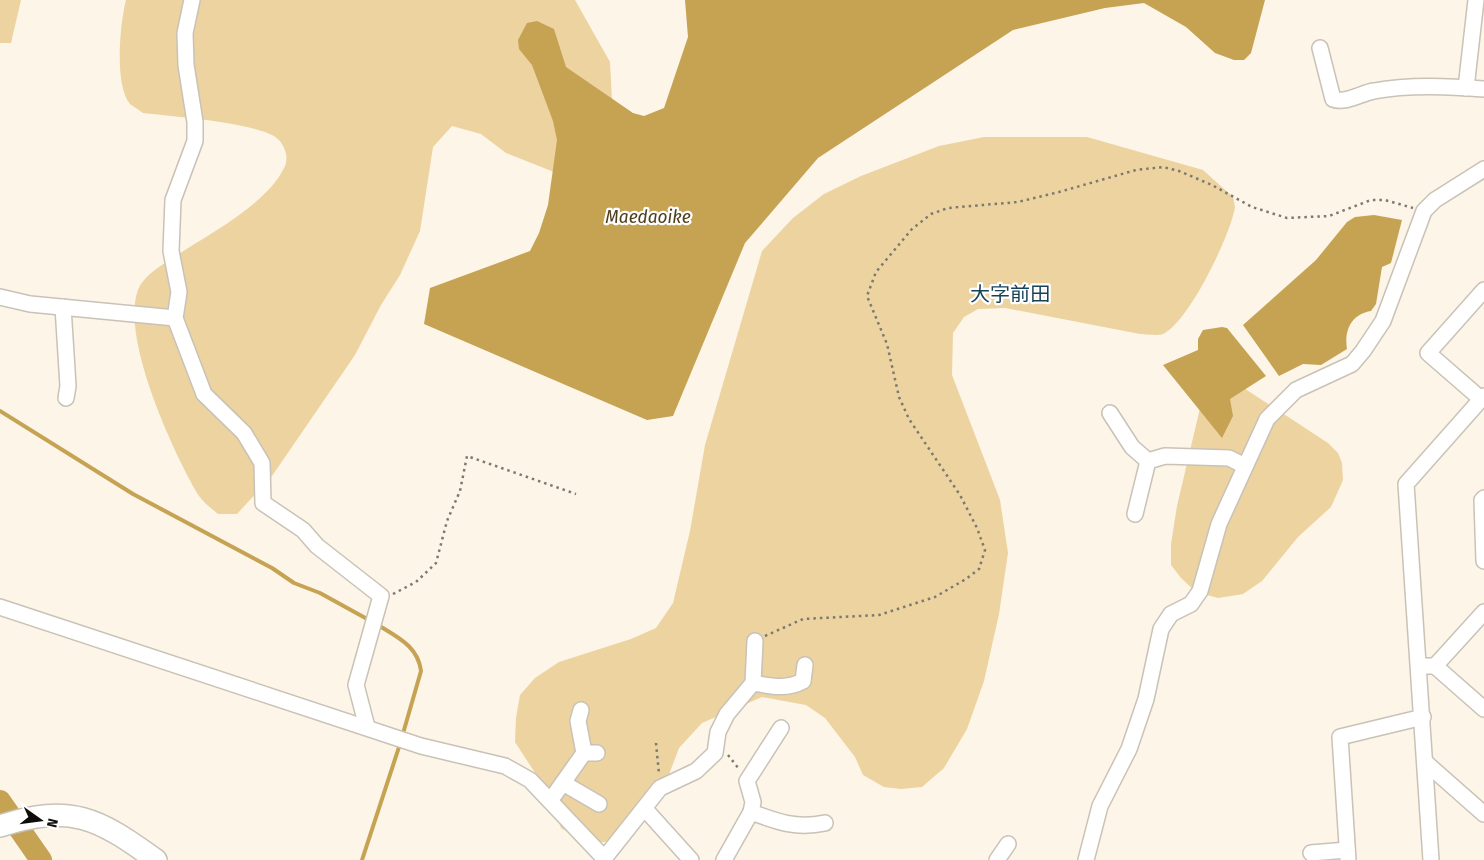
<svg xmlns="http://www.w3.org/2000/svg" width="1484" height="860" font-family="'Fira Sans Condensed','Noto Sans JP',sans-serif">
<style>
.green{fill:#ecd3a0}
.water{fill:#c6a253}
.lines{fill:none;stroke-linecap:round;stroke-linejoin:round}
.stream{stroke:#c6a253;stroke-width:4}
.river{stroke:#c6a253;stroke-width:22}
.street-casing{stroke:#c9c2b6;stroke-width:18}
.secondary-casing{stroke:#c9c2b6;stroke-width:24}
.path{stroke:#7d7971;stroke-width:2.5;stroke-dasharray:2.5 4;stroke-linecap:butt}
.street{stroke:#fff;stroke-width:15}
.secondary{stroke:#fff;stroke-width:21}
.labels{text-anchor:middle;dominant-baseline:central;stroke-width:4.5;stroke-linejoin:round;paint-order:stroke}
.water-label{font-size:19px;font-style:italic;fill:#4e3e1c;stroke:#fff}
.quarter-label{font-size:20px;fill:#184258;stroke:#fff}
</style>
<rect width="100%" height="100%" fill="#fcf5e8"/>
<g class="green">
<polygon points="0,0 21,0 11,43 0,43"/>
<path d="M126,0h449l35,62 3,58 -59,52 -48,-19 -25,-19 -29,-8 -19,21 -13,84 -20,44 -19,30 -26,50 -83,121 -35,38h-19c-6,-5 -14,-11 -19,-18 -25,-42 -79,-159 -61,-206 6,-15 24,-25 36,-33 35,-23 92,-52 110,-89 5,-9 2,-20 -5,-28 -15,-17 -110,-24 -136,-27 -4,-3 -9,-6 -13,-9 -16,-19 -10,-81 -4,-104z"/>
<path d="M984,137h103l116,33 30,27 2,10c-4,27 -46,115 -72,127 -5,2 -17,0 -23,0l-135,-26 -27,1 -14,8 -11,16 -1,42 48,125 8,53 -9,61 -15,67 -17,48 -23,39 -22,19 -21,2 -17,-2 -21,-12 -8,-18 -30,-39 -19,-13 -44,-8 -60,26 -23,25 -14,37 -39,46 -21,11 -19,1 -25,-15 -11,-32 -35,-54 1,-24 4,-23 15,-17 24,-16 72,-23 25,-11 17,-25 17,-72 15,-86 57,-194 31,-33 31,-24 37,-18 78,-30z"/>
<polygon points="1230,379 1328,443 1338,453 1342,463 1343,480 1331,507 1298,537 1262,581 1243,594 1218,598 1196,592 1181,578 1171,565 1171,544 1177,506 1201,404"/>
</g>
<g class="water">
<polygon points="685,0 1265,0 1251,53 1244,60 1234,60 1215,53 1186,27 1144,3 1105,8 1013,30 818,158 745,243 673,416 647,420 424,324 430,288 530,251 539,233 548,205 557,140 553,121 532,65 519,49 518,40 527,23 537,21 554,29 566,67 633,113 644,116 664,108 688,37"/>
<path d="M1374,215l28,5 -11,43 -9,4 -6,37 -5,7c-20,3 -27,20 -24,38l-26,16 -18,-1 -24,12 -36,-51 73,-65 31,-38 8,-5z"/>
<polygon points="1222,327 1227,328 1266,376 1230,399 1233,416 1222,438 1163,365 1198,350 1198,339 1203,330"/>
</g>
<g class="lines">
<g class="stream">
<polyline points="0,411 133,494 272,568 294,583 320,593 369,620"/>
<path d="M378,625c19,12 40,21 43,46l-19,66"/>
<polyline points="362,860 400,744"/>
</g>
<polyline class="river" points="0,801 41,860"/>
<g class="street-casing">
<g id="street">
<polyline points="192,0 185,33 186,65 195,122 195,141 173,200 171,251 179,292 175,318 204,394 244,433 262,463 263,503 303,530 317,546 381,596 356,685 367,727"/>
<path d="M1320,48l13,51c13,5 28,-6 41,-8 35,-7 75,-5 110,-2"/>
<polyline points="1466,88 1476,0"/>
<polyline points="0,297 30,304 175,318"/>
<polyline points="63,307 68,386 66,398"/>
<polyline points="1481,399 1428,353 1484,290"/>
<polyline points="1110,413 1132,447 1148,461"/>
<polyline points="1484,498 1482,500 1484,561"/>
<polyline points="1135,514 1148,461 1165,456 1229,458 1245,466"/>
<polyline points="0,607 421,746 505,766 530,780 604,858"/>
<polyline points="1420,666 1435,666 1484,612"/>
<polyline points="1435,666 1484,709"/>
<path d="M753,683c18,3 33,7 50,-2l2,-16"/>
<polyline points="581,710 578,721 584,753"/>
<polyline points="1425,762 1484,814"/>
<polyline points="563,783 599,804"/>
<polyline points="550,801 584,753 597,753"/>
<polyline points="645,809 691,860"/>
<polyline points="751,812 753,802 747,781 781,728"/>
<polyline points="1311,853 1347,850"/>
<polyline points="603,860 660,788 696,771 715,753 718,732 727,714 753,683 755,641"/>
<path d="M724,860l27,-48c27,10 45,17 74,11"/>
<polyline points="997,860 1008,844"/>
<polyline points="1086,860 1100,806 1129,749 1146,699 1161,629 1171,614 1191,604 1200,591 1219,524 1267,419 1296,390 1352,364 1363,351 1383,321 1424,211 1435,200 1484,169"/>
<polyline points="1348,860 1340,737 1423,717"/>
<polyline points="1431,860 1406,484 1484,396"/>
</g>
</g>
<g class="secondary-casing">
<path id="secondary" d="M0,826c71,-23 98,-8 156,34"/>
</g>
<g class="path">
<polyline points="393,594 416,582 436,563 447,521 460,491 467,456 576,494"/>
<polyline points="765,636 803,619 879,615 935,597 966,579 979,569 985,550 977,528 960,495 909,419 899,397 887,344 867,296 876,272 912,229 931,214 948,208 1018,202 1059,192 1136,170 1163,167 1179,171 1212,185 1252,207 1287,218 1329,216 1371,200 1385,200 1413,208"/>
<polyline points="656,743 659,774"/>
<polyline points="728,755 739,769"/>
</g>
<use href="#street" class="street"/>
<use href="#secondary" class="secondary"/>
</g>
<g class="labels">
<g class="water-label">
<text x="648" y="216">Maedaoike</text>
</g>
<g class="quarter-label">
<text x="1010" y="294">大字前田</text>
</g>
</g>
<g transform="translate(40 820) rotate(104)" stroke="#ffffff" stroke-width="4" paint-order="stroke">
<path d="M0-4L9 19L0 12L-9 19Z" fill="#0f0d09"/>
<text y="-8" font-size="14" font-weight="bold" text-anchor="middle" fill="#0f0d09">N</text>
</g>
</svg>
